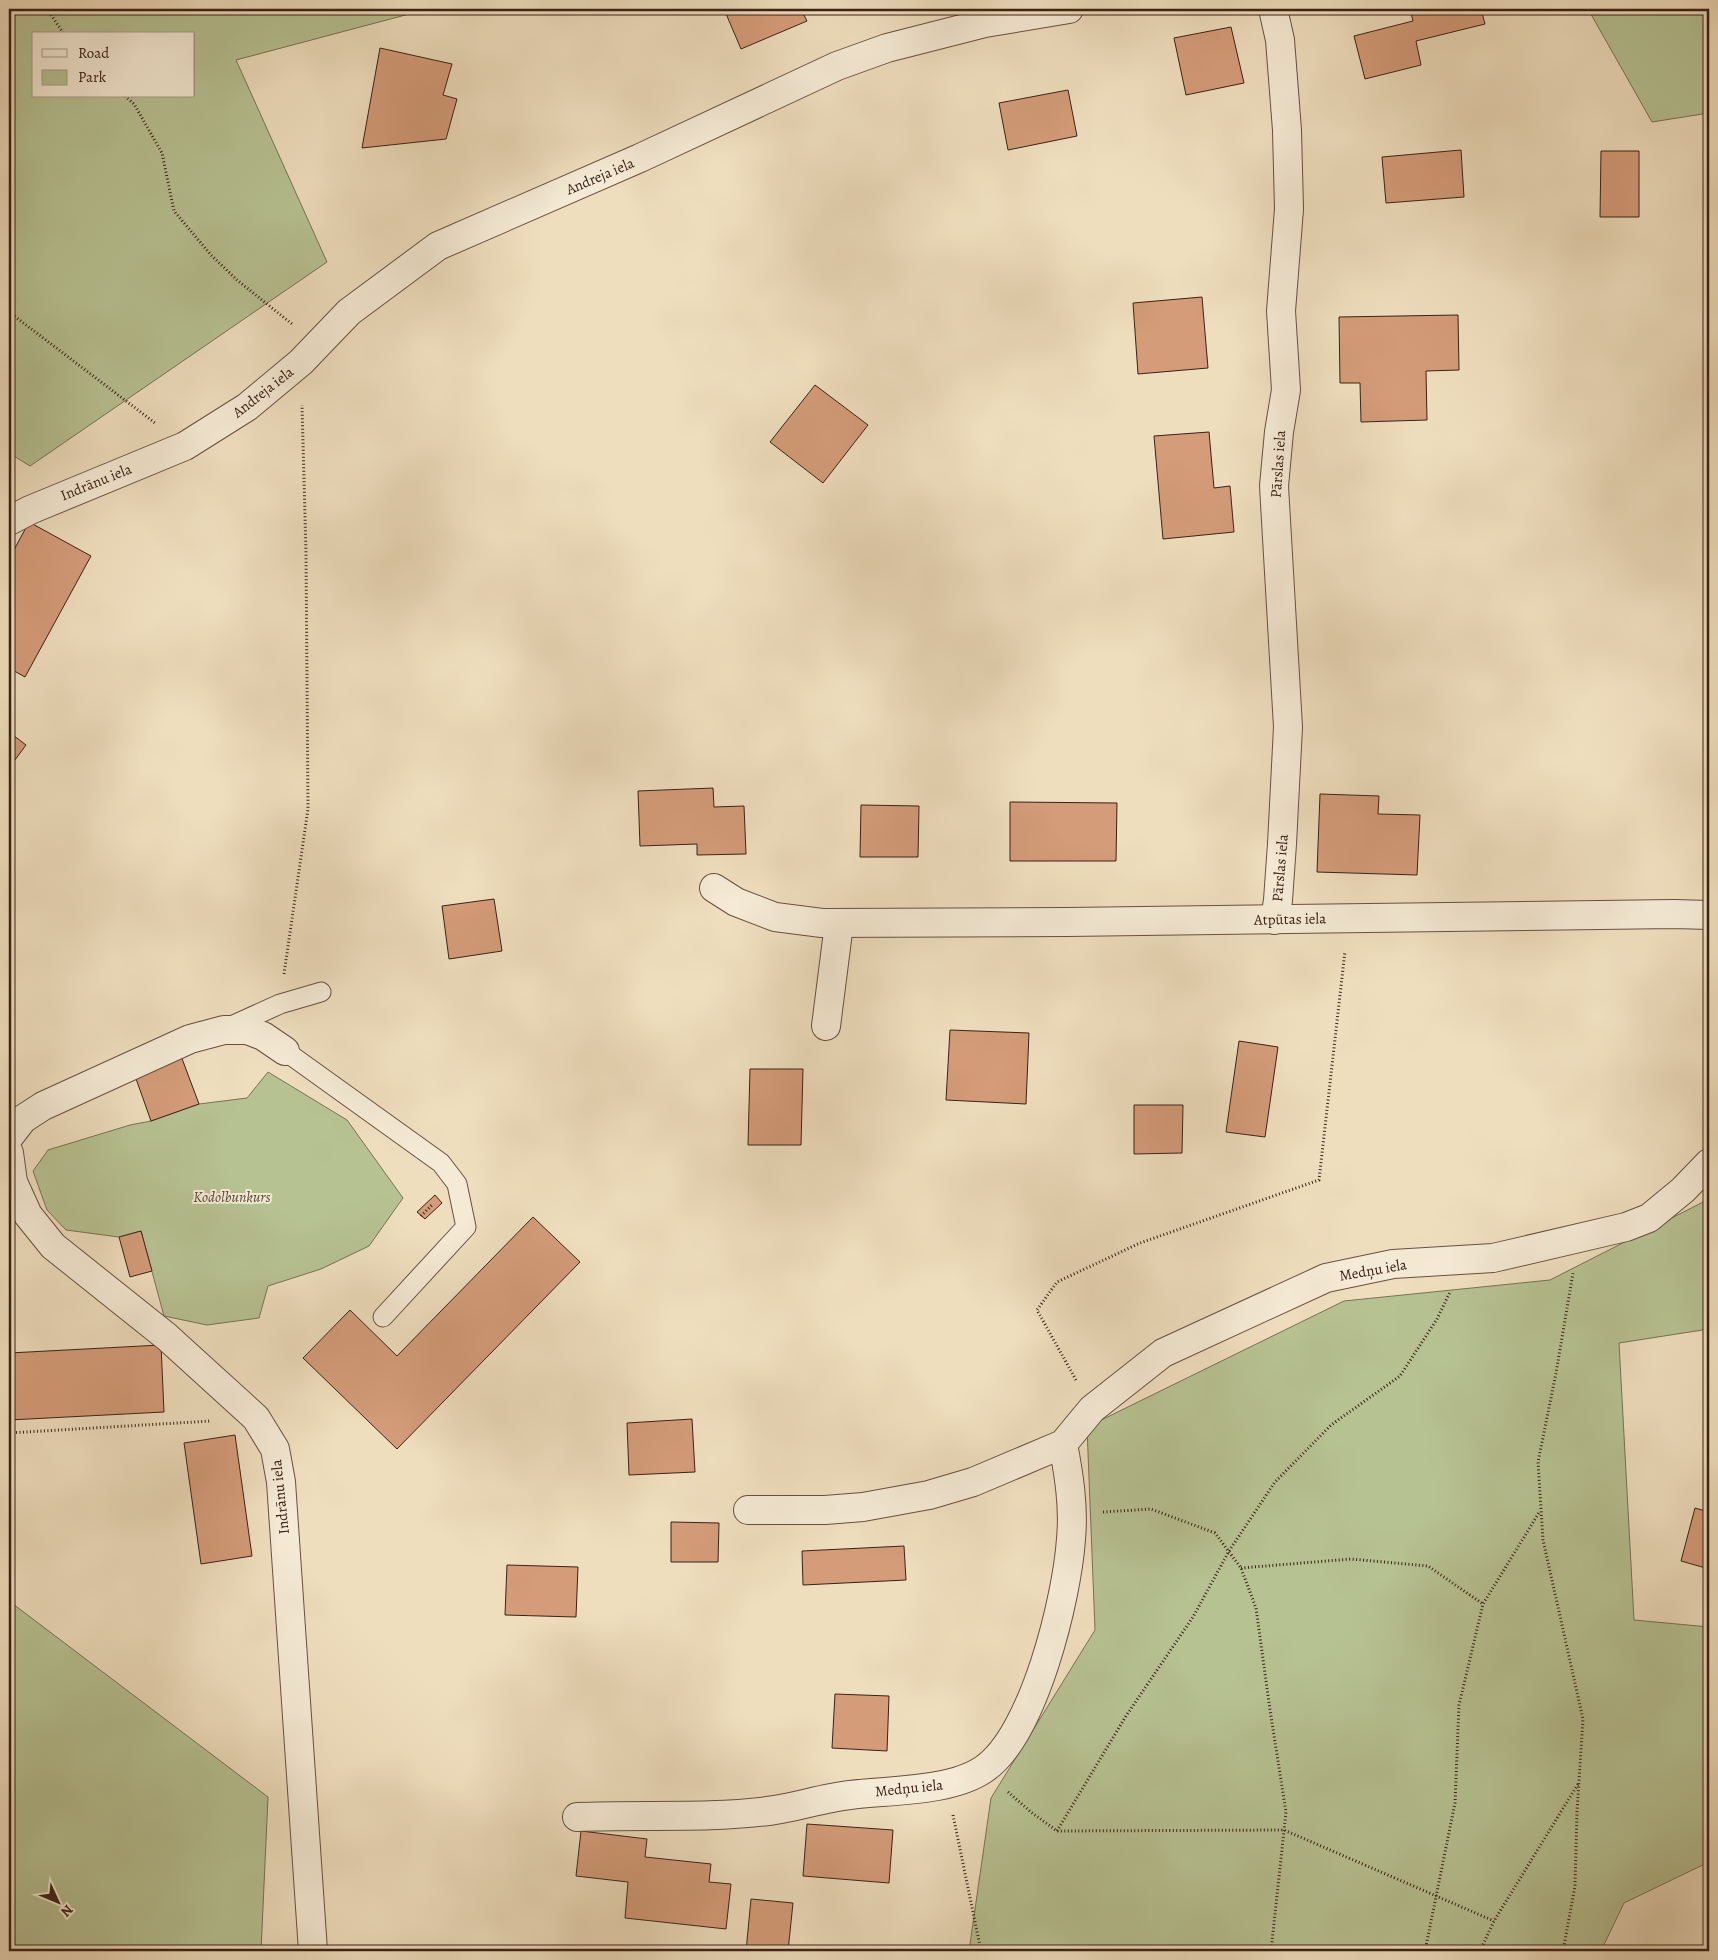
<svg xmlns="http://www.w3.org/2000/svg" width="1718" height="1960" font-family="Alegreya,serif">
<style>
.green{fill:#b7c293;stroke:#787255;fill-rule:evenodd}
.building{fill:#d49c79;stroke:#3a2117}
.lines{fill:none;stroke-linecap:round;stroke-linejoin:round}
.service-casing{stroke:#675041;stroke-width:21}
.minor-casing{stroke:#675041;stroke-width:30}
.path{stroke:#3a2117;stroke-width:3;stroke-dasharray:1 2.5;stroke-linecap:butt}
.service{stroke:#f5ead5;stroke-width:19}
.minor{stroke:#f5ead5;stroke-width:28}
.labels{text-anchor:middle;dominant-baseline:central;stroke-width:4;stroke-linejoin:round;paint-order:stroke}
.street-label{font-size:15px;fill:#3a2117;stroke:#f5ead5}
.park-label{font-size:15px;font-style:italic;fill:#594936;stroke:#f5ead5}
</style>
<rect width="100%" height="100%" fill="#efdebe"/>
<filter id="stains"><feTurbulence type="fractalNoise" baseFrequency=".004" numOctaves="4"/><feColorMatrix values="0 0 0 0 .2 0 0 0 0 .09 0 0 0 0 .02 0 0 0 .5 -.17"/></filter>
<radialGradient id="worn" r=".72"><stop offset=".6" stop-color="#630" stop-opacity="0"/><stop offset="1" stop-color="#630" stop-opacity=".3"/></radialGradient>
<g class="green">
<path d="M9,9h419l-192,51 91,202 -297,204 -21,-13zM34,34h160v62h-160z"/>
<polygon points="1588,9 1709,9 1709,113 1652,122"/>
<polygon points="268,1072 347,1120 403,1198 369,1246 321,1269 268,1286 259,1318 207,1325 164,1316 141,1231 119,1237 66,1230 47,1210 33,1171 48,1150 130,1125 151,1121 199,1104 247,1098"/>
<polygon points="1709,1199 1709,1329 1619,1343 1634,1620 1709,1627 1709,1862 1624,1903 1601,1951 969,1951 991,1798 1095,1630 1087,1427 1344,1301 1550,1280"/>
<polygon points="9,1601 268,1797 261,1951 9,1951"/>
</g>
<g class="building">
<polygon points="724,9 801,9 807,21 741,49"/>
<polygon points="1410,9 1481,9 1485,24 1416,41 1421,65 1365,79 1354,36 1413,21"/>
<polygon points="1231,27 1244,83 1186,95 1174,38"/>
<polygon points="380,48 452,64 443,95 457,99 446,139 362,148"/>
<polygon points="1068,90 1077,136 1008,150 999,103"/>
<polygon points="1461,150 1464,197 1386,203 1382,157"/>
<polygon points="1601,151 1639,151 1639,217 1600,217"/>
<polygon points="1202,297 1208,368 1138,374 1133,303"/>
<polygon points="1458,315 1459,370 1426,371 1427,420 1361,422 1360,383 1340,383 1339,317"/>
<polygon points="815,385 868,425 823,483 770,442"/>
<polygon points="1209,432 1214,488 1230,486 1234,532 1163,539 1154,436"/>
<polygon points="29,522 91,556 25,677 9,668 9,559"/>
<polygon points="9,732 26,745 9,768"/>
<polygon points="713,788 714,807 744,806 746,854 697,855 697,844 640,846 638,791"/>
<polygon points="1320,794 1379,796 1378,814 1420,815 1417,875 1317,872"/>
<polygon points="1010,802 1117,803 1116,861 1010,861"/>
<polygon points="861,805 919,806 918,857 860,857"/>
<polygon points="494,899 502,951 449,959 442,906"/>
<polygon points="950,1030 1029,1033 1026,1104 946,1100"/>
<polygon points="1239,1041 1278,1047 1265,1137 1226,1132"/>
<polygon points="181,1056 199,1104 151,1121 134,1073"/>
<polygon points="750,1069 803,1069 801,1145 748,1145"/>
<polygon points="1134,1105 1183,1105 1182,1153 1134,1154"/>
<polygon points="435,1195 442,1203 425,1219 417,1212"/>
<polygon points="533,1217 580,1262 397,1449 303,1358 350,1310 397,1356"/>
<polygon points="141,1231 152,1271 130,1277 119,1237"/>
<polygon points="161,1345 164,1412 9,1420 9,1353"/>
<polygon points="692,1419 695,1472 629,1475 627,1423"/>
<polygon points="235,1435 252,1556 201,1564 184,1443"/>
<polygon points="1695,1508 1709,1512 1709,1569 1681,1561"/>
<polygon points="671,1522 719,1523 718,1562 671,1562"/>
<polygon points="904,1546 906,1580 803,1585 802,1551"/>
<polygon points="507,1565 578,1567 576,1617 505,1615"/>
<polygon points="835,1694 889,1696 887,1751 832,1748"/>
<polygon points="807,1824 893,1830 889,1883 803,1876"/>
<polygon points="581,1831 647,1839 645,1857 711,1864 709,1882 731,1884 726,1929 625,1918 628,1882 576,1876"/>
<polygon points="751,1899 793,1903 788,1951 746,1951"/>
</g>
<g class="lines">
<g class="service-casing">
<g id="service">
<polyline points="227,1028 280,1004 321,992"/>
<polyline points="285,1051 441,1163 457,1184 466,1227 383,1317"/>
</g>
</g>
<g class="minor-casing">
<g id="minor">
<polyline points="1273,9 1280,40 1287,130 1289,209 1281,311 1286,390 1279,432 1274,486 1288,727 1282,844 1278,900 1275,920"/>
<polyline points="9,521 30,510 185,446 247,407 301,362 349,312 438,246 640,158 837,66 887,48 985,23 1069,9"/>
<polyline points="714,888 736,902 775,917 822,923 1067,922 1674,914 1709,915"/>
<polyline points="826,1026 839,924"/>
<polyline points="9,1137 23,1119 43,1106 190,1039 224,1030 247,1030 263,1036 285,1051"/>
<polyline points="9,1153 13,1182 28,1215 53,1246 167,1337 256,1418 275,1449 281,1482 313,1951"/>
<polyline points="748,1510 825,1510 863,1507 929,1495 973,1482 1063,1444 1092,1409 1163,1353 1326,1278 1393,1264 1493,1258 1626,1227 1649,1218 1683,1190 1709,1163"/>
<path d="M577,1817c63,-3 128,2 191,-6 27,-3 54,-13 82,-16 39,-5 101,-3 134,-26 50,-34 83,-171 87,-230 3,-32 -2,-64 -8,-95"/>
</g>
</g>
<g class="path">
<polyline points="47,9 64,34"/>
<polyline points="125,96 134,104 162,153 174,211 211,255 237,280 292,324"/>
<polyline points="9,312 155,423"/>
<polyline points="284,974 308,809 306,553 302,405"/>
<polyline points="421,1216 433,1204"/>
<polyline points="1076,1380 1037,1310 1057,1282 1140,1243 1319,1180 1345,951"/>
<polyline points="9,1433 211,1421"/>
<polyline points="1103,1512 1151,1509 1215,1533 1241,1568 1256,1608 1270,1710 1286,1812 1271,1951"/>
<polyline points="1241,1568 1351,1559 1428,1566 1483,1604"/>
<polyline points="1008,1792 1031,1812 1057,1831 1284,1830 1494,1921"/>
<polyline points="953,1815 981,1951"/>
<polyline points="1057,1831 1126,1716 1193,1617 1229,1551 1275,1482 1331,1425 1400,1376 1437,1319 1450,1292"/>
<polyline points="1425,1951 1455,1803 1459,1705 1483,1604 1540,1511"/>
<polyline points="1480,1951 1494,1921 1578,1784"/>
<polyline points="1563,1951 1575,1886 1577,1812 1583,1719 1543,1540 1538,1462 1556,1373 1573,1273"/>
</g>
<use href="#service" class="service"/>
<use href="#minor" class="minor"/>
</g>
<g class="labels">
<g class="street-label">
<text transform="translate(600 176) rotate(-23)">Andreja iela</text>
<text transform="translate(263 392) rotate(-38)">Andreja iela</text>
<text transform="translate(1278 464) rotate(-86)">Pārslas iela</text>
<text transform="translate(96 482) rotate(-22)">Indrānu iela</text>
<text transform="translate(1280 868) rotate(-85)">Pārslas iela</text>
<text transform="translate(1290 919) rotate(-1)">Atpūtas iela</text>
<text transform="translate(1373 1270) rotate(-10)">Medņu iela</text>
<text transform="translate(280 1497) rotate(-96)">Indrānu iela</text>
<text transform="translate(909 1788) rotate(-6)">Medņu iela</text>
</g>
<g class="park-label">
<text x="232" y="1197">Kodolbunkurs</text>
</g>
</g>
<rect width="1718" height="1960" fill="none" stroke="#efdebe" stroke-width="30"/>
<rect x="10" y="10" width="1698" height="1940" fill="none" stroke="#3a2117" stroke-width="2.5"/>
<rect x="15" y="15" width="1688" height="1930" fill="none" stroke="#3a2117"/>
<rect x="32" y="32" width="162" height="65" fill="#f5ead5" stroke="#aa9a89"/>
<rect x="42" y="49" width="25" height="8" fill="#f5ead5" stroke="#aa9a89"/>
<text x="78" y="58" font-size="15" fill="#3a2117">Road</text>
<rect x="42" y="70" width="25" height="15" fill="#b7c293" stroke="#aa9a89"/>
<text x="78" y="82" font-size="15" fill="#3a2117">Park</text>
<g transform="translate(58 1902) rotate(134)" stroke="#f5ead5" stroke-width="4" paint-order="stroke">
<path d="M0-4L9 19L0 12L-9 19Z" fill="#3a2117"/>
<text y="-8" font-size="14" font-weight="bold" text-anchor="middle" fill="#3a2117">N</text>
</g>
<rect width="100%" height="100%" filter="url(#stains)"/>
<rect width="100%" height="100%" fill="url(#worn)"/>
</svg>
